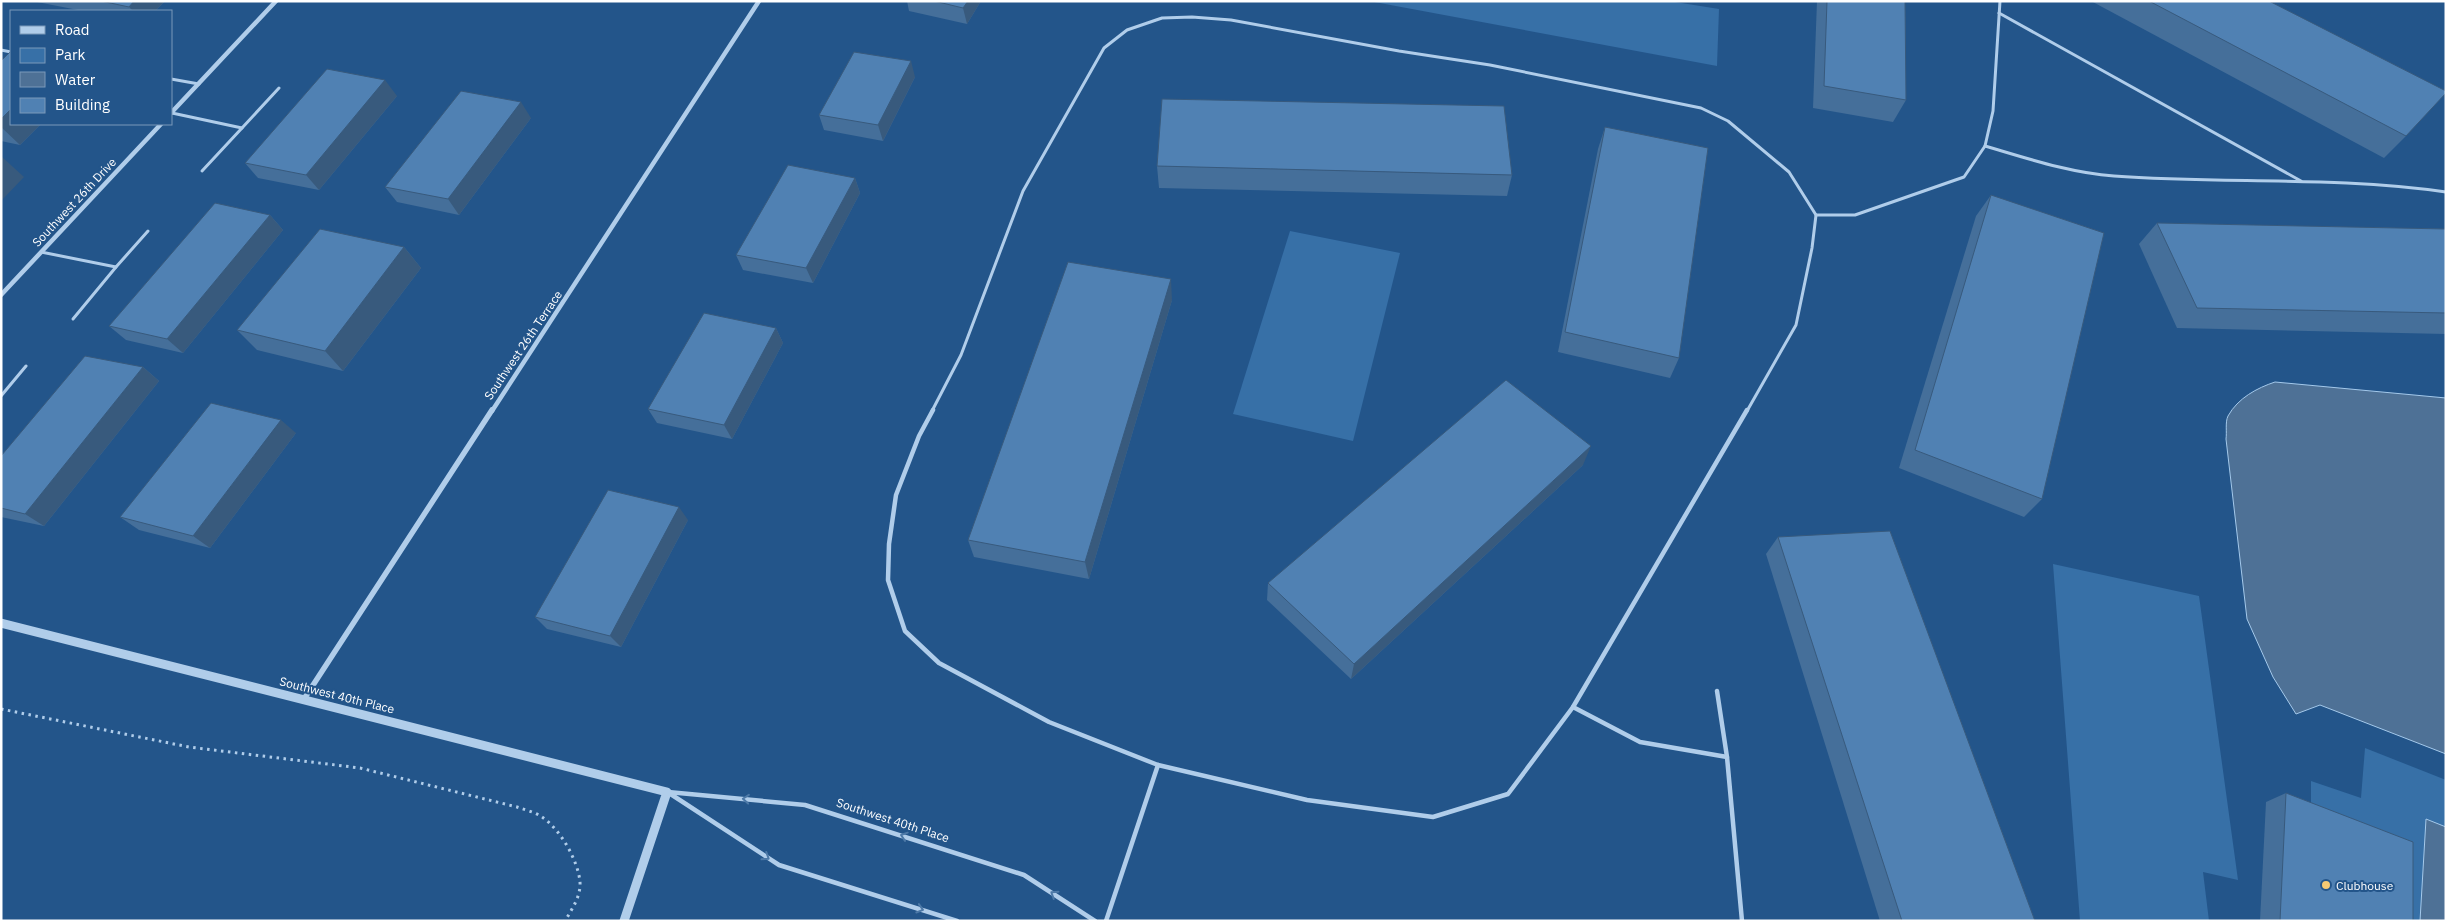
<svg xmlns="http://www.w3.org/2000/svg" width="2447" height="922" font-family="'IBM Plex Sans',sans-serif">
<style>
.green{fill:#3770a7}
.water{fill:#4e7196;stroke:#a4c9eb}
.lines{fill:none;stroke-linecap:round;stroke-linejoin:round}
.path{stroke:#b0cdea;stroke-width:3;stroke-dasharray:2.5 4.5;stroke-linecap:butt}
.service-far1{stroke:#b0cdea;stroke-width:3}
.service{stroke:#b0cdea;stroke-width:4.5}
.minor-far1{stroke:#b0cdea;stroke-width:4.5}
.minor{stroke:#b0cdea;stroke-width:5.5}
.tertiary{stroke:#b0cdea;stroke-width:9}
.wall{fill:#456f9a}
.shaded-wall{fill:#385a7d}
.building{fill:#5081b3;stroke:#385a7d}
.oneway{stroke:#4d79a7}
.poi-dot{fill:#f5c973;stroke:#23558a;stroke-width:2}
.labels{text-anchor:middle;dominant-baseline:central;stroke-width:4;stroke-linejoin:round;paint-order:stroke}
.street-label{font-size:12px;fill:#fff;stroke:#23558a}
.poi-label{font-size:12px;fill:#fff;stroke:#23558a;text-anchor:start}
</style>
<rect width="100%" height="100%" fill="#23558a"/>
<g class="green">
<polygon points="1369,1 1669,1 1719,9 1717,66"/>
<polygon points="1290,231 1400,253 1353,441 1233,414"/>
<polygon points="2053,564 2199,596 2238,880 2203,872 2209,921 2080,921"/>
<polygon points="2365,748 2446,780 2446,921 2390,921 2311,819 2311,781 2361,798"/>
</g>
<g class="water">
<path d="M2275,382l171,16v356l-126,-49 -24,9 -23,-37 -26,-58 -21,-180c1,-7 -1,-17 2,-23 10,-18 29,-28 47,-34z"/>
<polygon points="2426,819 2446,827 2446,921 2420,921"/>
</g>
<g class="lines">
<path class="path" d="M1,709l188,38 171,21 157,39c8,3 18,5 25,10 18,12 36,43 38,65 1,14 -8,27 -15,39"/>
<g class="service-far1">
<polyline points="1999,13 2301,181"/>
<polyline points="1,50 11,52"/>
<polyline points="171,79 199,84"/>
<polyline points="172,113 242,128 202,171"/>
<polyline points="242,128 279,88"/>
<path d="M1985,146c41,12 85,27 129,30 110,8 222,0 332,16"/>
<polyline points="1816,215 1855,215 1964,177 1985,146 1993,111 2000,1"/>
<polyline points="41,252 116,267 148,231"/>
<polyline points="73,319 116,267"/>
<polyline points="1,396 26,366"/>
<polyline points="932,411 961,355 1023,191 1104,48 1127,30 1162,18 1192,17 1231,20 1399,51 1490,65 1701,108 1728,121 1789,172 1816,215 1812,248 1796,325 1747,411"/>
</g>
<g class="service">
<polyline points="933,410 919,436 896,495 889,544 888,580 905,631 939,663 1049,722 1158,765 1307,800 1433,817 1508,794 1573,707 1747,410"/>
<polyline points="1717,691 1727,757 1742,921"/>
<polyline points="1573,707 1640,742 1727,757"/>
<polyline points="668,792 805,805 1024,875 1095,921"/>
<polyline points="669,793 779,865 957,921"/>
<polyline points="1106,921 1158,765"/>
</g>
<g class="minor-far1">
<polyline points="171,113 276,1"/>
<polyline points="1,295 161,124"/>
<polyline points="492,411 759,1"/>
</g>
<polyline class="minor" points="304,699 492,410"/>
<polyline class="tertiary" points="1,623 667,792 624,921"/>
</g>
<g class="wall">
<polygon points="32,1 165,1 155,11 83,11"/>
<polygon points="907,1 981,1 967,24 909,11"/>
<polygon points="1817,1 1905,1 1906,100 1893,122 1813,108"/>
<polygon points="2091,1 2269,1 2406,136 2384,158"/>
<polygon points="1,61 11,124 41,124 20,145 1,141"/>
<polygon points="915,77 883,141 824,130 819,115"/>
<polygon points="397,96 319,190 258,178 245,163"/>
<polygon points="531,118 459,215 397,202 385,187"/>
<polygon points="1605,127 1679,358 1670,378 1558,352 1598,149"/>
<polygon points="1157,166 1512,175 1507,196 1159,188"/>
<polygon points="855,178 860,193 813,283 743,270 736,255"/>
<polygon points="1991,195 2042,499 2024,517 1899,468 1976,216"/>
<polygon points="270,215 283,230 183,353 126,340 109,326"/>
<polygon points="2157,223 2446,229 2446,334 2177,328 2139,244"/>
<polygon points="404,247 421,268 343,371 257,350 237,330"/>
<polygon points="1172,300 1089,579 974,557 968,540"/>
<polygon points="776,328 783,343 732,439 657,423 648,409"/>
<polygon points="143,367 159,381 44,526 1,517 1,456"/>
<polygon points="296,433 210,548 139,530 120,517"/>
<polygon points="1583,465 1351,679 1267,600 1268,583"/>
<polygon points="688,520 621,647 547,629 535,617"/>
<polygon points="1778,537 2035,921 1880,921 1766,554"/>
<polygon points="2286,793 2413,921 2260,921 2266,802"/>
</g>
<g class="shaded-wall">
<polygon points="134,1 165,1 155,11 133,11 129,7"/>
<polygon points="968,1 981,1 967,24 963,8"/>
<polygon points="911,61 915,77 883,141 878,125"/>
<polygon points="385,80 397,96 319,190 306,175"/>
<polygon points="521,102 531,118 459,215 448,199"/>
<polygon points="11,109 11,124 41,124 20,145 1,127 1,119"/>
<polygon points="1,156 24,177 1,201"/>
<polygon points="855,178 860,193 813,283 806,268"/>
<polygon points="270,215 283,230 183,353 167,339"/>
<polygon points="404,247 421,268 343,371 325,351"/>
<polygon points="1171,279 1172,300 1089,579 1085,562"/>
<polygon points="776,328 783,343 732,439 724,425"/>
<polygon points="143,367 159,381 44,526 25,514"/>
<polygon points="281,420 296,433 210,548 193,536"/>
<polygon points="1591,446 1583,465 1351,679 1354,664"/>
<polygon points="679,507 688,520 621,647 610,636"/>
</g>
<g class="building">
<polygon points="101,1 134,1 129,7"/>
<polygon points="934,1 968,1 963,8"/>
<polygon points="1827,1 1905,1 1906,100 1824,86"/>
<polygon points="2149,1 2269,1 2446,91 2446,93 2406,136"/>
<polygon points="11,51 11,109 1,119 1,61"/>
<polygon points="854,52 911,61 878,125 819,115"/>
<polygon points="327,69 385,80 306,175 245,163"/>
<polygon points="461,91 521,102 448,199 385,187"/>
<polygon points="1162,99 1504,106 1512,175 1157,166"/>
<polygon points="1605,127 1708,148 1679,358 1565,332"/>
<polygon points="788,165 855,178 806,268 736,255"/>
<polygon points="1991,195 2104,233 2042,499 1915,450"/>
<polygon points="215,203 270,215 167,339 109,326"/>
<polygon points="2157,223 2446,229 2446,313 2197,308"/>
<polygon points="320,229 404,247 325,351 237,330"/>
<polygon points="1068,262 1171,279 1085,562 968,540"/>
<polygon points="704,313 776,328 724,425 648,409"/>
<polygon points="85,356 143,367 25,514 1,508 1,456"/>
<polygon points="1506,380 1591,446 1354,664 1268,583"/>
<polygon points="211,403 281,420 193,536 120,517"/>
<polygon points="608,490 679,507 610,636 535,617"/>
<polygon points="1890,531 2035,921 1902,921 1778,537"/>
<polygon points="2286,793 2413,842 2413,921 2280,921"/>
</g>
<defs><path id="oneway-chevron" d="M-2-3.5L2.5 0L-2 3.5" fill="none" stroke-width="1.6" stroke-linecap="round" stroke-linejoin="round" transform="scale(1.25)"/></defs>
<g class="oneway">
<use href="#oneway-chevron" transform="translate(746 799) rotate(-175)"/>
<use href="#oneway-chevron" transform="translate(904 836) rotate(-162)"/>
<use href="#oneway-chevron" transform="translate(766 857) rotate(33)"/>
<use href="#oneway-chevron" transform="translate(1054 894) rotate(-147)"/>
<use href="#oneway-chevron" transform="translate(920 909) rotate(17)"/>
</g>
<circle class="poi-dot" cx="2326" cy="885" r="5"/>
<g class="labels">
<g class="street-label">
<text transform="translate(74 202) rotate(-47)">Southwest 26th Drive</text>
<text transform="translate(523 345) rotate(-56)">Southwest 26th Terrace</text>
<text transform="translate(337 695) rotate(14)">Southwest 40th Place</text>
<text transform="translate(893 820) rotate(18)">Southwest 40th Place</text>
</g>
<g class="poi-label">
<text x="2336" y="885">Clubhouse</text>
</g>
</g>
<rect width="2447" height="922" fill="none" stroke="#ffffff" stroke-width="5"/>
<rect x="10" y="10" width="162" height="115" fill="#23558a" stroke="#7b99b9"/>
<rect x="20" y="26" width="25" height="8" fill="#b0cdea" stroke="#7b99b9"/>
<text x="55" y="35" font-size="15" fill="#ffffff">Road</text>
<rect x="20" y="48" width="25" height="15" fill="#3770a7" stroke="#7b99b9"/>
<text x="55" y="60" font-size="15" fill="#ffffff">Park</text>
<rect x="20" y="72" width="25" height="15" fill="#4e7196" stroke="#7b99b9"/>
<text x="55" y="85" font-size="15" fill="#ffffff">Water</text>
<rect x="20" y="98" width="25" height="15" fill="#5081b3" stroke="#7b99b9"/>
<text x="55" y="110" font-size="15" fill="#ffffff">Building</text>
</svg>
